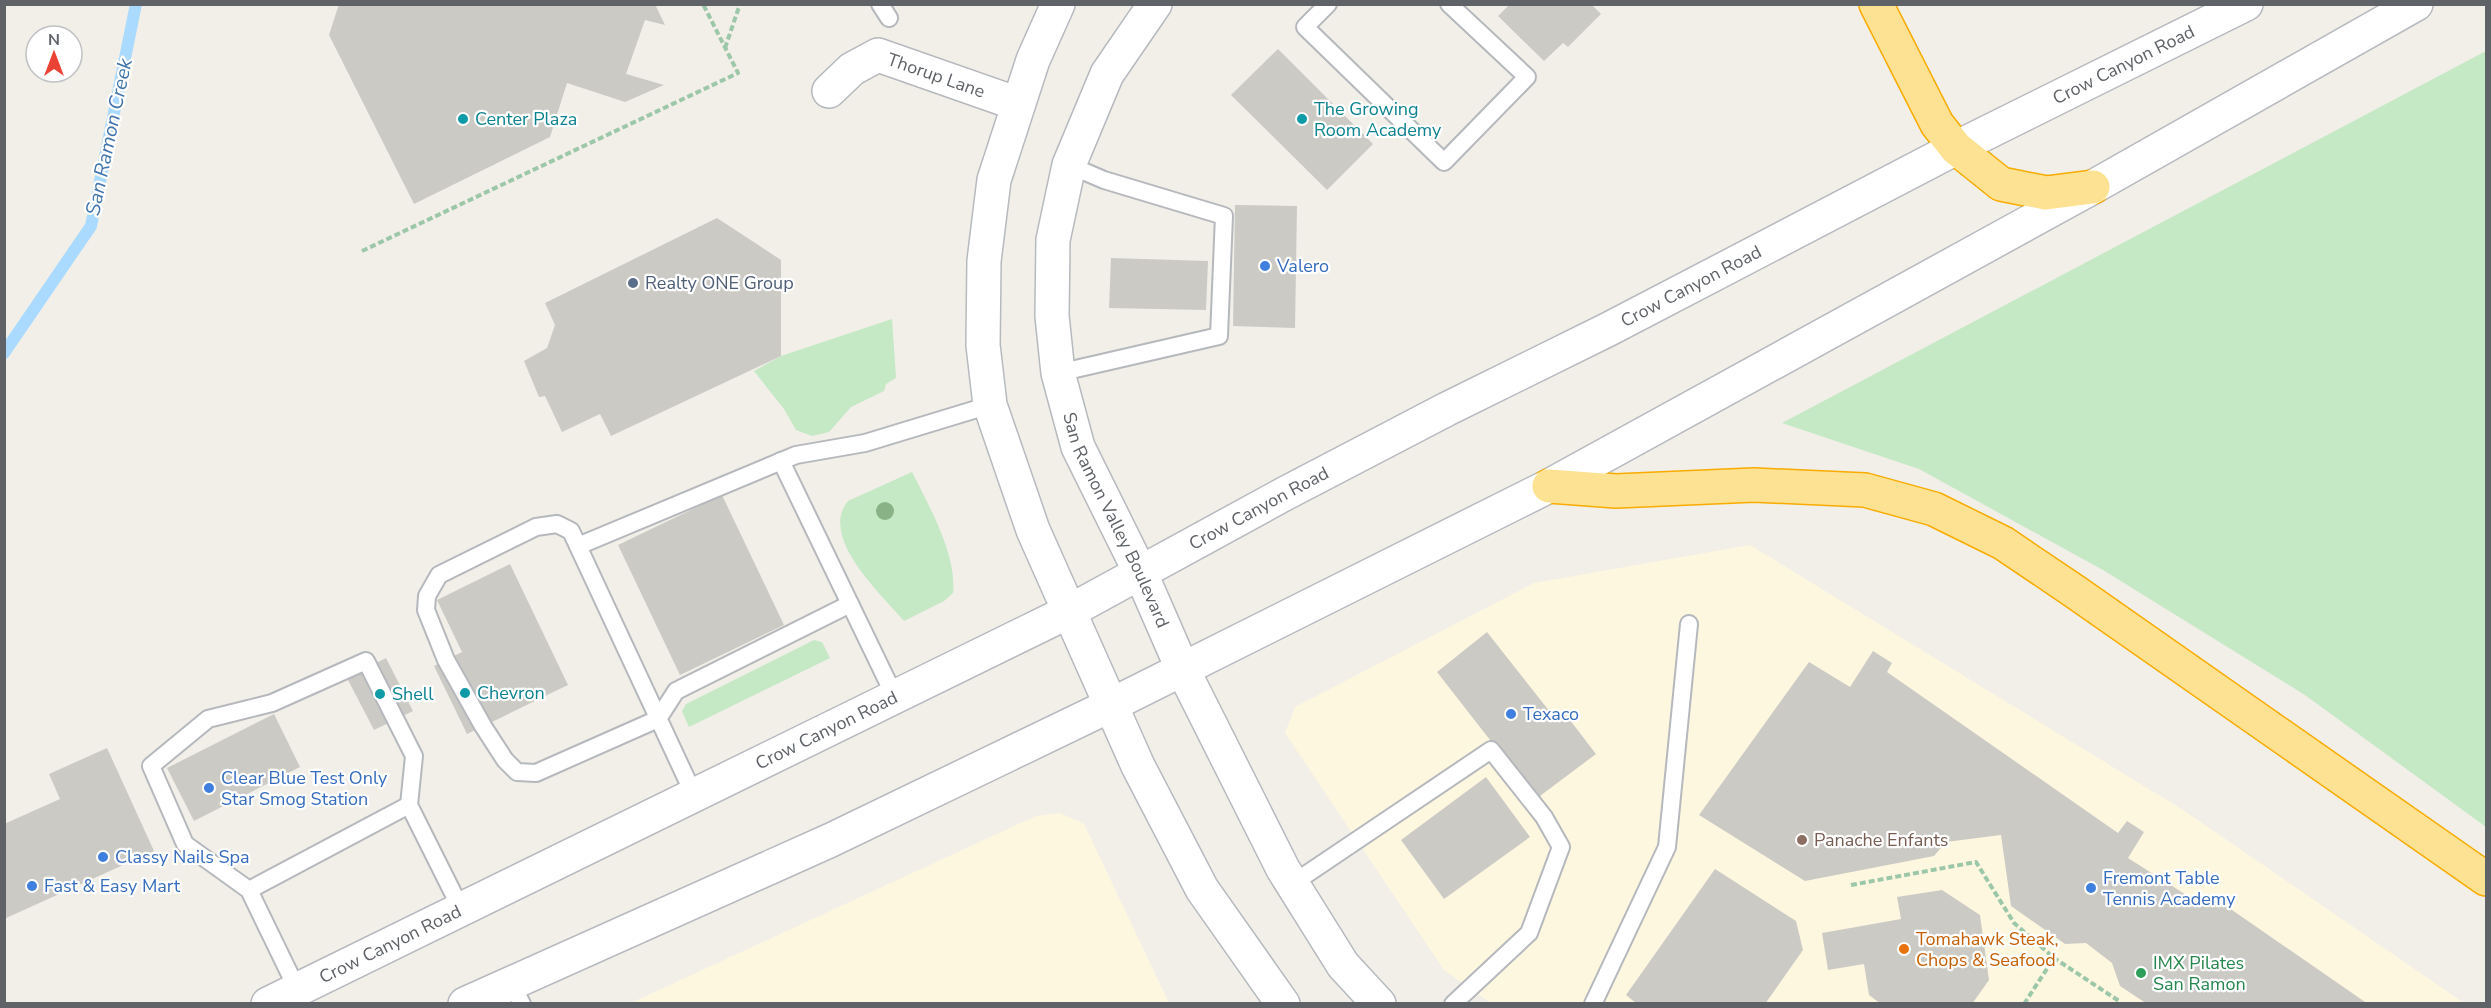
<svg xmlns="http://www.w3.org/2000/svg" width="2491" height="1008" font-family="'Nunito Sans',sans-serif">
<style>
.commercial{fill:#fef7e0}
.green{fill:#c5e8c5}
.lines{fill:none;stroke-linecap:round;stroke-linejoin:round}
.stream{stroke:#aadaff;stroke-width:12}
.building{fill:#cccac5}
.lane-casing{stroke:#b5b8bc;stroke-width:20}
.street-casing{stroke:#b5b8bc;stroke-width:36}
.secondary-casing{stroke:#b6babf;stroke-width:36}
.highway-casing{stroke:#f9ab00;stroke-width:36}
.path{stroke:#9cc7a9;stroke-width:4;stroke-dasharray:6 3;stroke-linecap:butt}
.lane{stroke:#fff;stroke-width:16}
.street{stroke:#fff;stroke-width:33}
.secondary{stroke:#fff;stroke-width:33}
.highway{stroke:#fde293;stroke-width:33}
.tree{fill:#89b387}
.culture-dot{fill:#0f9aa8;stroke:#fff;stroke-width:2}
.shop-dot{fill:#3f7fe0;stroke:#fff;stroke-width:2}
.service-dot{fill:#5c6f8a;stroke:#fff;stroke-width:2}
.education-dot{fill:#8d6e63;stroke:#fff;stroke-width:2}
.food-dot{fill:#e8710a;stroke:#fff;stroke-width:2}
.leisure-dot{fill:#2e9e5b;stroke:#fff;stroke-width:2}
.labels{text-anchor:middle;dominant-baseline:central;stroke-width:4.5;stroke-linejoin:round;paint-order:stroke}
.street-label{font-size:18px;fill:#5f6368;stroke:#fff}
.culture-label{font-size:18px;fill:#0d838f;stroke:#fff;text-anchor:start}
.shop-label{font-size:18px;fill:#366cbe;stroke:#fff;text-anchor:start}
.service-label{font-size:18px;fill:#4e5e75;stroke:#fff;text-anchor:start}
.education-label{font-size:18px;fill:#785e54;stroke:#fff;text-anchor:start}
.food-label{font-size:18px;fill:#c56008;stroke:#fff;text-anchor:start}
.leisure-label{font-size:18px;fill:#27864d;stroke:#fff;text-anchor:start}
.water-label{font-size:20px;font-style:italic;fill:#4174aa;stroke:#fff}
</style>
<rect width="100%" height="100%" fill="#f1efe8"/>
<g class="commercial">
<polygon points="1750,545 2183,810 2464,1003 1491,1003 1444,970 1285,733 1295,707 1534,583"/>
<polygon points="1060,813 1084,824 1169,1003 631,1003 1036,816"/>
</g>
<g class="green">
<polygon points="2486,51 2486,827 2305,695 2103,570 1919,469 1782,423"/>
<polygon points="892,319 896,378 886,384 884,391 851,407 829,432 812,436 796,430 784,409 754,371 781,356"/>
<path d="M912,472c17,34 45,83 41,121l-9,8 -40,20c-22,-26 -86,-84 -56,-120z"/>
<polygon points="814,640 822,642 830,658 689,727 682,711 686,704"/>
</g>
<g class="lines">
<polyline class="stream" points="4,353 91,226 136,4"/>
</g>
<g class="building">
<polygon points="339,4 655,4 665,25 645,20 626,74 664,85 625,102 567,83 550,137 414,204 329,35"/>
<polygon points="1510,4 1591,4 1601,14 1568,47 1563,43 1544,61 1498,16"/>
<polygon points="1278,49 1373,144 1327,190 1231,95"/>
<polygon points="1235,205 1297,206 1295,328 1233,326"/>
<polygon points="717,218 781,260 781,356 611,436 600,414 562,432 545,396 539,397 524,361 547,348 555,325 545,303"/>
<polygon points="1111,258 1208,261 1206,310 1109,308"/>
<polygon points="722,495 784,625 680,675 618,545"/>
<polygon points="510,564 568,685 467,734 434,666 462,652 437,600"/>
<polygon points="1487,632 1554,717 1563,711 1596,754 1536,799 1437,672"/>
<polygon points="1873,651 1892,663 1887,672 2118,833 2127,821 2144,832 2128,858 2202,905 2209,894 2368,1004 2147,1004 2120,986 2112,963 2086,943 2065,944 2011,906 2001,835 1946,842 1934,856 1805,881 1699,815 1809,662 1850,687"/>
<polygon points="386,658 413,711 374,730 347,678"/>
<polygon points="274,714 300,767 194,821 167,768"/>
<polygon points="107,748 154,851 4,919 4,824 60,799 49,774"/>
<polygon points="1486,777 1530,837 1444,899 1401,840"/>
<polygon points="1715,869 1796,921 1803,950 1765,1004 1637,1004 1626,995"/>
<polygon points="1942,890 1980,915 1989,980 1972,1004 1881,1004 1869,995 1864,964 1828,970 1822,933 1901,919 1897,897"/>
</g>
<g class="lines">
<g class="lane-casing">
<g id="lane">
<polyline points="880,4 889,18"/>
<polyline points="1328,4 1305,27 1444,162 1527,77 1449,4"/>
<polyline points="1058,373 1219,336 1224,216 1104,180 1069,165"/>
<polyline points="781,461 895,697"/>
<polyline points="578,546 796,455 865,443 990,405"/>
<polyline points="694,795 571,531 557,524 536,527 439,575 427,596 426,610 446,660 483,726 505,760 517,772 536,773 658,719 676,691 850,604"/>
<polyline points="1292,884 1491,750 1544,817 1561,847 1529,933 1453,1004"/>
<polyline points="249,890 409,805"/>
<polyline points="511,982 522,1004"/>
<polyline points="297,989 249,890 185,844 151,766 208,719 272,703 366,661 414,756 409,805 461,909"/>
<polyline points="1593,1004 1667,847 1689,624"/>
</g>
</g>
<g class="street-casing">
<g id="street">
<path id="s1" d="M829,91l23,-22 26,-14 140,49"/>
</g>
</g>
<g class="secondary-casing">
<g id="secondary">
<polyline points="1058,4 1033,60 994,180 984,261 983,345 990,405 1033,530 1138,766 1202,889 1283,1004"/>
<path id="s2" d="M1155,4l-48,70 -38,91 -16,75 -1,76 6,57 20,74 63,127 41,94 101,201 60,96 36,39"/>
<path id="s3" d="M268,1004l802,-393 216,-118 161,-84 162,-80 347,-181 290,-144"/>
<polyline points="465,1004 831,840 1111,705 1549,486 2093,187 2416,4"/>
</g>
</g>
<g class="highway-casing">
<g id="highway">
<polyline points="1876,4 1937,124 1956,148 2001,184 2046,193 2093,187"/>
<polyline points="1549,486 1616,491 1754,485 1865,490 1934,509 2003,543 2074,591 2486,879"/>
</g>
</g>
<g class="path">
<polyline points="725,48 740,4"/>
<polyline points="362,251 738,73 703,4"/>
<polyline points="1851,885 1976,862 2014,923 2054,958"/>
<polyline points="2024,1004 2054,958 2119,1001 2117,1004"/>
</g>
<use href="#lane" class="lane"/>
<use href="#street" class="street"/>
<use href="#secondary" class="secondary"/>
<use href="#highway" class="highway"/>
</g>
<circle class="tree" cx="885" cy="511" r="9"/>
<g class="culture-dot">
<circle cx="463" cy="119" r="6"/>
<circle cx="1302" cy="119" r="6"/>
<circle cx="465" cy="693" r="6"/>
<circle cx="380" cy="694" r="6"/>
</g>
<g class="shop-dot">
<circle cx="1265" cy="266" r="6"/>
<circle cx="1511" cy="714" r="6"/>
<circle cx="209" cy="788" r="6"/>
<circle cx="103" cy="857" r="6"/>
<circle cx="32" cy="886" r="6"/>
<circle cx="2091" cy="888" r="6"/>
</g>
<circle class="service-dot" cx="633" cy="283" r="6"/>
<circle class="education-dot" cx="1802" cy="840" r="6"/>
<circle class="food-dot" cx="1904" cy="949" r="6"/>
<circle class="leisure-dot" cx="2141" cy="973" r="6"/>
<g class="labels">
<g class="street-label">
<text stroke="none"><textPath href="#s3" startOffset="2080">Crow Canyon Road</textPath></text>
<text stroke="none"><textPath href="#s1" startOffset="123">Thorup Lane</textPath></text>
<text stroke="none"><textPath href="#s3" startOffset="1594">Crow Canyon Road</textPath></text>
<text stroke="none"><textPath href="#s3" startOffset="1108">Crow Canyon Road</textPath></text>
<text stroke="none"><textPath href="#s2" startOffset="552">San Ramon Valley Boulevard</textPath></text>
<text stroke="none"><textPath href="#s3" startOffset="622">Crow Canyon Road</textPath></text>
<text stroke="none"><textPath href="#s3" startOffset="136">Crow Canyon Road</textPath></text>
</g>
<g class="culture-label">
<text x="1314" y="109">The Growing<tspan x="1314" dy="21">Room Academy</tspan></text>
<text x="475" y="119">Center Plaza</text>
<text x="477" y="693">Chevron</text>
<text x="392" y="694">Shell</text>
</g>
<g class="shop-label">
<text x="1277" y="266">Valero</text>
<text x="1523" y="714">Texaco</text>
<text x="221" y="778">Clear Blue Test Only<tspan x="221" dy="21">Star Smog Station</tspan></text>
<text x="115" y="857">Classy Nails Spa</text>
<text x="2103" y="878">Fremont Table<tspan x="2103" dy="21">Tennis Academy</tspan></text>
<text x="44" y="886">Fast &amp; Easy Mart</text>
</g>
<g class="service-label">
<text x="645" y="283">Realty ONE Group</text>
</g>
<g class="education-label">
<text x="1814" y="840">Panache Enfants</text>
</g>
<g class="food-label">
<text x="1916" y="939">Tomahawk Steak,<tspan x="1916" dy="21">Chops &amp; Seafood</tspan></text>
</g>
<g class="leisure-label">
<text x="2153" y="963">IMX Pilates<tspan x="2153" dy="21">San Ramon</tspan></text>
</g>
<g class="water-label">
<text transform="translate(109 137) rotate(-78)">San Ramon Creek</text>
</g>
</g>
<rect width="2491" height="1008" fill="none" stroke="#5f6368" stroke-width="12"/>
<g transform="translate(54 54)"><circle r="28" fill="#ffffff" stroke="#bfc1c3" stroke-width="1.5"/>
<path d="M0-4.5L10 22L0 15L-10 22Z" fill="#ea4335"/>
<text y="-9" font-size="16" font-weight="bold" text-anchor="middle" fill="#5f6368">N</text>
</g>
</svg>
